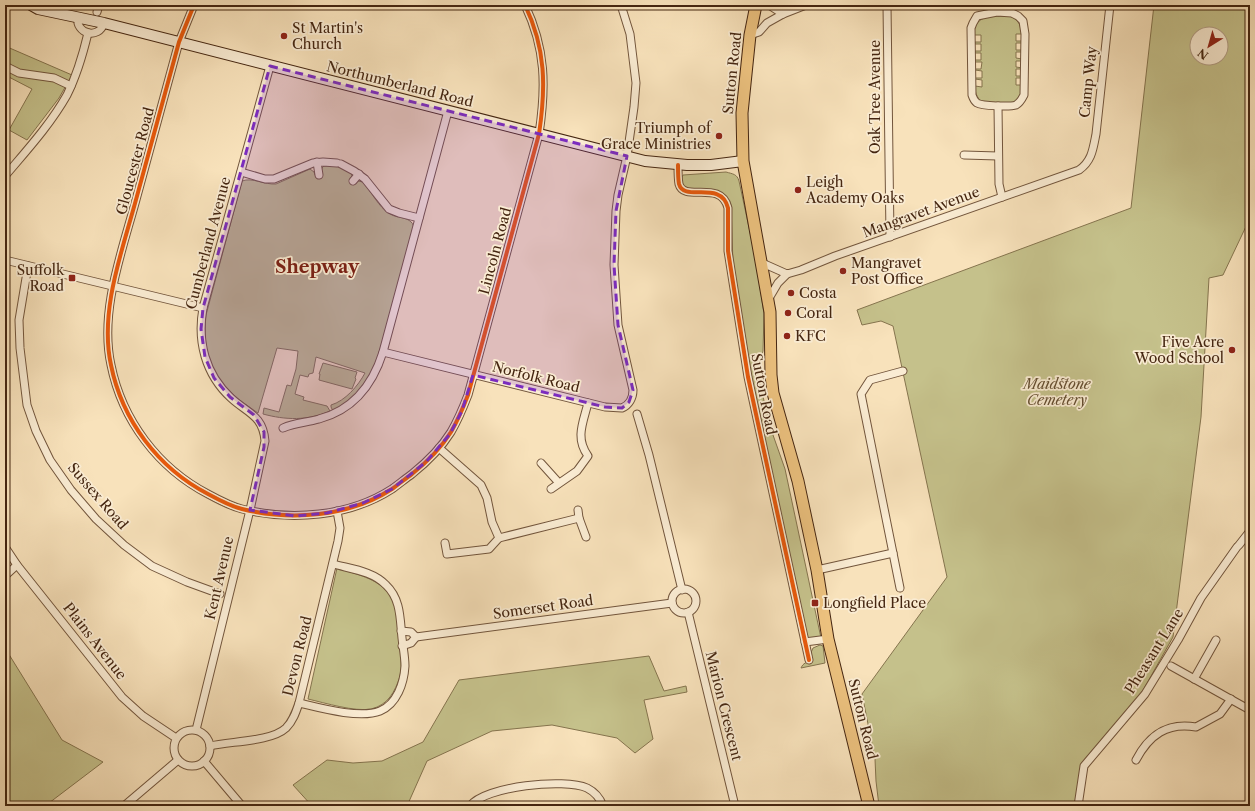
<svg xmlns="http://www.w3.org/2000/svg" width="1255" height="811" font-family="'Libre Caslon Text',serif">
<style>
.green{fill:#c5c18b;stroke:#85744e;fill-rule:evenodd}
.lines{fill:none;stroke-linecap:round;stroke-linejoin:round}
.street-casing{stroke:#72553c;stroke-width:9}
.secondary-casing{stroke:#452611;stroke-width:12}
.primary-casing{stroke:#452611;stroke-width:13}
.street{stroke:#faecd3;stroke-width:7}
.secondary{stroke:#faecd3;stroke-width:10}
.primary{stroke:#ecc17e;stroke-width:11}
.cycleway-casing{stroke:#faecd3;stroke-width:6}
.cycleway{stroke:#e8590c;stroke-width:4}
.marked{fill:#7b2cbf;fill-opacity:0.2;stroke:#7b2cbf;stroke-width:3;stroke-dasharray:8 5;stroke-linejoin:round}
.poi-dot{fill:#8f2418;stroke:#faecd3;stroke-width:1.5}
.labels{text-anchor:middle;dominant-baseline:central;stroke-width:3.5;stroke-linejoin:round;paint-order:stroke}
.poi-label{font-size:14px;fill:#452611;stroke:#faecd3;text-anchor:start}
.street-label{font-size:14px;fill:#452611;stroke:#faecd3}
.park-label{font-size:14px;font-style:italic;fill:#654d30;stroke:#faecd3}
.district-label{font-size:18px;font-weight:bold;fill:#7a1f14;stroke:#faecd3}
</style>
<rect width="100%" height="100%" fill="#f8e2bb"/>
<filter id="stains"><feTurbulence type="fractalNoise" baseFrequency=".005" numOctaves="4"/><feColorMatrix values="0 0 0 0 .2 0 0 0 0 .09 0 0 0 0 .02 0 0 0 .5 -.17"/></filter>
<radialGradient id="worn" r=".72"><stop offset=".6" stop-color="#630" stop-opacity="0"/><stop offset="1" stop-color="#630" stop-opacity=".3"/></radialGradient>
<g class="green">
<path d="M1154,5h96v213l-27,57 -14,3 -8,139 -28,220 -31,55 -61,72 -6,42h-196l-3,-25 -1,-22 -13,-65 85,-117 -54,-251 -12,-5 -19,4 -5,-15 274,-102zM1197,34h24v24h-24z"/>
<path d="M1009,16c9,3 12,9 13,18h-6v7h6v2h-6v7h6v2h-6v6l6,1v2h-6v6l7,1v1h-7v7h7v2h-7v7h7v8l-8,10 -31,1c-6,-5 -9,-9 -9,-18l7,1v-7l-7,-1v-1h7v-7l-7,-1v-1h6l1,-7h-7v-2h6v-7h-6v-2h6v-7h-6v-2h6v-7h-7c0,-22 20,-18 35,-19z"/>
<polygon points="5,46 72,75 59,98 27,140 9,130 32,89 5,75"/>
<path d="M324,166c9,-1 22,1 28,9l-2,7 4,3 4,-4 5,1c9,10 15,25 27,32 8,5 21,2 24,13l-38,137 -11,21 -16,16 -16,10 -2,-4v-2c14,-4 27,-19 34,-32l-49,-16 -3,16 -4,1 -1,3 -8,-2 -5,19 9,3 -1,3 24,6 3,5c-22,10 -45,9 -67,3l1,-6 15,4 8,-27 4,1 5,-17 2,-18 -21,-3 -19,65c-40,-26 -57,-49 -52,-98l36,-134c10,-4 23,4 34,3l34,-15 4,3 1,3 5,-1 2,-6z"/>
<path d="M726,172c7,2 11,2 13,9l17,79 8,54 -1,37 -6,23 16,61 12,34 36,169 -11,2 -4,-3 -56,-263 -17,-110 -2,-59 -4,-7 -43,-10 -3,-9 2,-4z"/>
<polygon points="323,363 357,372 355,378 356,379 352,389 319,380 320,374 319,374"/>
<path d="M337,568c18,6 41,10 53,27 12,18 10,43 11,63 0,6 1,13 -1,18 -5,16 -12,29 -29,33 -16,3 -46,-6 -63,-10z"/>
<path d="M820,645l3,1 2,17 -24,5c2,-5 6,-6 10,-7l-1,-6 3,-7z"/>
<polygon points="5,648 62,740 103,762 45,806 5,806"/>
<polygon points="649,656 664,691 686,686 687,692 644,700 653,739 635,753 617,738 552,725 492,731 427,761 407,806 312,806 293,785 327,760 353,763 382,761 423,742 459,680"/>
</g>
<g class="lines">
<g class="street-casing">
<g id="street">
<path d="M194,5l-15,37c-14,52 -28,103 -42,154 -14,53 -38,114 -26,169 11,55 47,103 97,129 11,6 22,12 34,15 49,12 107,8 150,-20 7,-5 13,-10 20,-15 15,-12 29,-26 39,-42 7,-12 12,-24 17,-37l71,-261c7,-47 7,-85 -14,-129"/>
<polyline points="769,5 783,14"/>
<polyline points="887,5 890,237"/>
<polyline points="97,12 99,5"/>
<path d="M997,12l15,1 6,3 5,5 2,13 -1,61c-2,4 -4,8 -8,10 -6,2 -34,1 -39,-2 -3,-2 -4,-5 -5,-8l-1,-67 2,-5 4,-7z"/>
<path d="M78,17c-3,17 21,23 26,6"/>
<polyline points="750,35 759,32 767,23 783,14 806,5"/>
<polyline points="5,66 19,73 54,78 71,86"/>
<polyline points="998,106 999,184 1002,197"/>
<polyline points="964,155 998,156"/>
<polyline points="317,162 319,175"/>
<polyline points="341,164 354,171 365,179 389,209 399,213 419,218"/>
<path d="M678,165c0,6 0,14 1,19 5,19 42,-5 49,24v43l20,126 61,283"/>
<polyline points="241,172 265,179 274,179 313,163 323,162 337,163"/>
<path d="M5,176c22,-26 45,-51 62,-81 10,-20 16,-41 21,-62"/>
<polyline points="353,181 359,174"/>
<polyline points="5,260 203,308"/>
<path d="M760,262l27,12 14,-4 34,-14 244,-86c13,-9 14,-21 17,-36l14,-129"/>
<polyline points="28,266 19,320 20,348 27,405 36,431 50,460 71,490 96,519 124,545 152,566 187,582 220,594"/>
<polyline points="768,300 778,283 787,274"/>
<path d="M383,352l222,55 17,1c7,-3 11,-10 11,-18l-15,-65 -4,-60 2,-54 2,-16 9,-39 7,-49 2,-24 -6,-49 -9,-29"/>
<polyline points="637,414 649,455 682,590"/>
<path d="M283,428c13,-6 23,-5 36,-9 34,-9 54,-35 64,-67l65,-241"/>
<polyline points="439,448 481,485 487,498 492,522 499,538 489,549 447,554 445,543"/>
<polyline points="541,463 559,483"/>
<path d="M551,489l26,-18 11,-15c-13,-18 -5,-33 0,-53"/>
<polyline points="578,510 579,518"/>
<polyline points="499,538 579,518 586,537"/>
<polyline points="1239,545 1250,531"/>
<polyline points="5,547 17,565 122,697 143,716 176,738"/>
<polyline points="817,570 893,553"/>
<polyline points="5,576 17,565"/>
<polyline points="900,588 861,394 870,380 903,371"/>
<circle cx="684" cy="601" r="12"/>
<polyline points="688,612 735,806"/>
<polyline points="401,631 411,632 416,637 672,603"/>
<polyline points="805,642 828,639"/>
<polyline points="402,646 411,643 416,637"/>
<polyline points="1171,666 1250,710"/>
<polyline points="1194,679 1216,640"/>
<path d="M299,703c21,5 61,16 81,8 17,-7 24,-28 25,-45 0,-9 -2,-19 -3,-28 -2,-19 -1,-39 -16,-53 -13,-14 -35,-16 -53,-21"/>
<circle cx="192" cy="748" r="18"/>
<path d="M196,730l54,-220 15,-69c-2,-26 -18,-28 -34,-43 -26,-24 -34,-57 -28,-90l67,-242"/>
<path d="M210,746c20,-5 61,-4 76,-18 7,-7 10,-16 13,-25l39,-162 2,-13 -3,-17"/>
<path d="M1136,760c13,-25 31,-38 60,-33l24,-13 11,-15"/>
<polyline points="204,761 242,806"/>
<polyline points="124,806 178,760"/>
<path d="M470,806c15,-20 95,-28 117,-18 8,4 13,10 16,18"/>
<polyline points="1078,806 1084,766 1145,694 1178,640 1201,598 1237,547"/>
</g>
</g>
<g class="secondary-casing">
<polyline id="secondary" points="31,5 38,9 104,23 645,161 687,165 711,165 743,161"/>
</g>
<g class="primary-casing">
<polyline id="primary" points="756,5 750,35 742,113 743,161 770,312 771,375 773,393 798,481 817,570 828,639 869,806"/>
</g>
<use href="#street" class="street"/>
<use href="#secondary" class="secondary"/>
<use href="#primary" class="primary"/>
<g class="cycleway-casing">
<g id="cycleway">
<path d="M194,5l-15,37c-14,52 -28,103 -42,154 -14,53 -38,114 -26,169 11,55 47,103 97,129 11,6 22,12 34,15 49,12 107,8 150,-20 7,-5 13,-10 20,-15 15,-12 29,-26 39,-42 7,-12 12,-24 17,-37l71,-261c7,-47 7,-85 -14,-129"/>
<path d="M678,165c0,6 0,14 1,19 5,19 42,-5 49,24v43l20,126 61,283"/>
</g>
</g>
<use href="#cycleway" class="cycleway"/>
</g>
<path class="marked" d="M270,66l357,90 -11,55 -2,54 4,60 15,65 -4,12 -7,6 -17,-1 -132,-32 -11,36 -12,23 -24,28 -34,27 -29,14 -36,10 -32,3 -45,-6 14,-63v-15l-10,-17 -24,-18 -16,-19 -9,-21 -4,-28 2,-21z"/>
<g class="poi-dot">
<circle cx="284" cy="36" r="4"/>
<circle cx="719" cy="136" r="4"/>
<circle cx="798" cy="190" r="4"/>
<circle cx="843" cy="271" r="4"/>
<rect x="68" y="274" width="8" height="8" rx="2"/>
<circle cx="791" cy="293" r="4"/>
<circle cx="788" cy="313" r="4"/>
<circle cx="787" cy="336" r="4"/>
<circle cx="1232" cy="350" r="4"/>
<rect x="811" y="599" width="8" height="8" rx="2"/>
</g>
<g class="labels">
<g class="poi-label">
<text x="292" y="28">St Martin's<tspan x="292" dy="16">Church</tspan></text>
<text x="711" y="128" text-anchor="end">Triumph of<tspan x="711" dy="16">Grace Ministries</tspan></text>
<text x="806" y="182">Leigh<tspan x="806" dy="16">Academy Oaks</tspan></text>
<text x="851" y="263">Mangravet<tspan x="851" dy="16">Post Office</tspan></text>
<text x="64" y="270" text-anchor="end">Suffolk<tspan x="64" dy="16">Road</tspan></text>
<text x="799" y="293">Costa</text>
<text x="796" y="313">Coral</text>
<text x="795" y="336">KFC</text>
<text x="1224" y="342" text-anchor="end">Five Acre<tspan x="1224" dy="16">Wood School</tspan></text>
<text x="823" y="603">Longfield Place</text>
</g>
<g class="street-label">
<text transform="translate(732 73) rotate(-84)">Sutton Road</text>
<text transform="translate(1088 82) rotate(-84)">Camp Way</text>
<text transform="translate(400 84) rotate(14)">Northumberland Road</text>
<text transform="translate(875 97) rotate(-90)">Oak Tree Avenue</text>
<text transform="translate(135 161) rotate(-75)">Gloucester Road</text>
<text transform="translate(921 212) rotate(-20)">Mangravet Avenue</text>
<text transform="translate(208 243) rotate(-75)">Cumberland Avenue</text>
<text transform="translate(495 251) rotate(-75)">Lincoln Road</text>
<text transform="translate(536 377) rotate(14)">Norfolk Road</text>
<text transform="translate(764 394) rotate(79)">Sutton Road</text>
<text transform="translate(98 496) rotate(49)">Sussex Road</text>
<text transform="translate(219 578) rotate(-77)">Kent Avenue</text>
<text transform="translate(543 607) rotate(-8)">Somerset Road</text>
<text transform="translate(95 641) rotate(52)">Plains Avenue</text>
<text transform="translate(1154 651) rotate(-58)">Pheasant Lane</text>
<text transform="translate(297 656) rotate(-76)">Devon Road</text>
<text transform="translate(724 706) rotate(76)">Marion Crescent</text>
<text transform="translate(863 719) rotate(76)">Sutton Road</text>
</g>
<g class="park-label">
<text x="1057" y="384">Maidstone<tspan x="1057" dy="16">Cemetery</tspan></text>
</g>
<g class="district-label">
<text x="317" y="267">Shepway</text>
</g>
</g>
<rect width="1255" height="811" fill="none" stroke="#f8e2bb" stroke-width="20"/>
<rect x="6" y="6" width="1243" height="799" fill="none" stroke="#452611" stroke-width="2"/>
<rect x="10" y="10" width="1235" height="791" fill="none" stroke="#452611"/>
<g transform="translate(1209 46) rotate(217)"><circle r="19" fill="#faecd3" stroke="#b29d85"/>
<path d="M0-3L7 15L0 10L-7 15Z" fill="#8f2418"/>
<text y="-6" font-size="11" font-weight="bold" text-anchor="middle" fill="#452611">N</text>
</g>
<rect width="100%" height="100%" filter="url(#stains)"/>
<rect width="100%" height="100%" fill="url(#worn)"/>
</svg>
